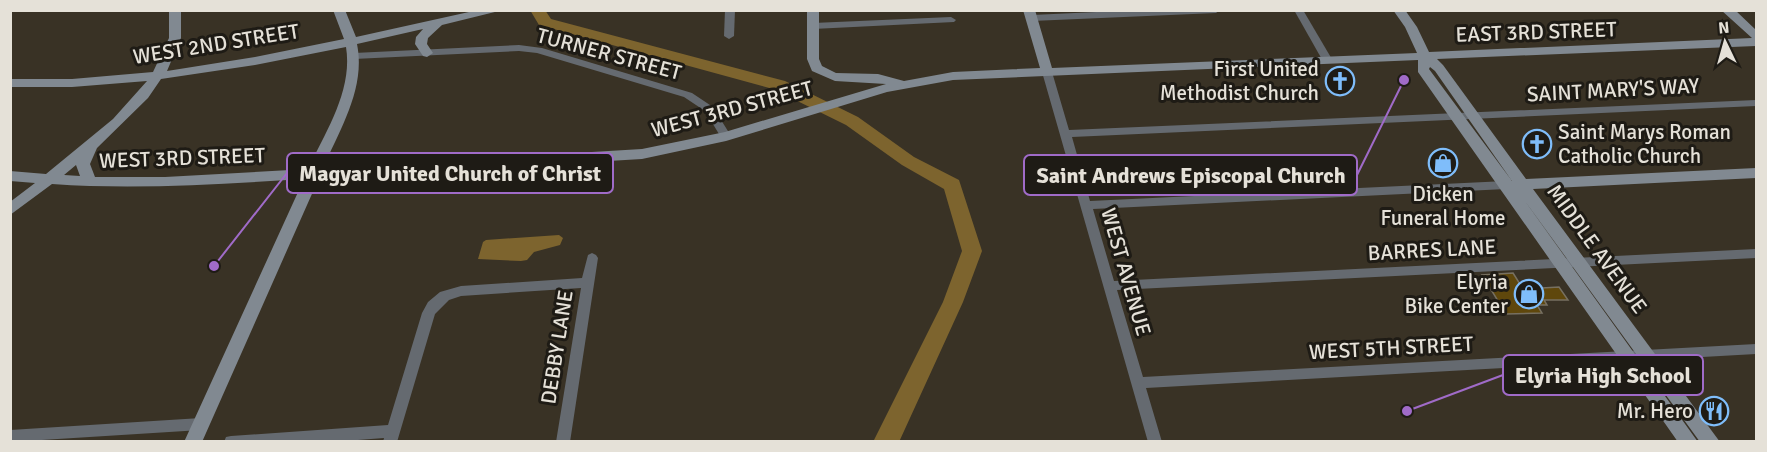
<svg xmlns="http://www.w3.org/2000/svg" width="1767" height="452" font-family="Signika,sans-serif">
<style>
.water{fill:#7d642e}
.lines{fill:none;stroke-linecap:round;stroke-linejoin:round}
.river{fill:#7d642e;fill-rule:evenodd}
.building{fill:#5f470c;stroke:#777061;stroke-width:1.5}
.street{fill:#656a70;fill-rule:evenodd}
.secondary{fill:#818991;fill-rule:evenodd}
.labels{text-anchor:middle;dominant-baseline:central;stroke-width:6;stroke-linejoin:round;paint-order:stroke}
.street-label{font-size:21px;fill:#e5e1d8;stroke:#1e1b15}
.poi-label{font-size:21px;fill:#e5e1d8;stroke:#1e1b15;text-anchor:end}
.leader{fill:none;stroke:#a06bc8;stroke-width:2}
.callout-dot{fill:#a06bc8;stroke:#1e1b15;stroke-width:2}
.callout{fill:#1e1b15;stroke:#a06bc8;stroke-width:2}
.callout-label{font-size:22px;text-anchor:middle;font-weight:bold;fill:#e5e1d8}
</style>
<rect width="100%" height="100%" fill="#393225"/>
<polygon class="water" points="559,235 563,238 560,245 534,252 527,260 521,261 478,259 483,242 486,240"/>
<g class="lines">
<polygon class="river" points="530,10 545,10 551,19 785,81 858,117 914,157 959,180 982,251 963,302 899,442 873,442 943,302 962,251 944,189 902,165 846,125 773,89 539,25"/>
</g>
<polygon class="building" points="1513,273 1523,289 1559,287 1568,300 1544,300 1547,305 1537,305 1542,313 1506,314 1482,275"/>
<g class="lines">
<g class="street">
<polygon points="725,10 735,10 734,36 729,39 724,36"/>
<polygon points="1139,10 1220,10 1216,13 1032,21 1027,18 1032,15"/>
<polygon points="1294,10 1303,10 1333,61 1332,63 1324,63"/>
<polygon points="951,17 956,20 954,22 813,29 808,26 813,23"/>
<polygon points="519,45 542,48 692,93 713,107 731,136 730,139 722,139 705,111 684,97 537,53 519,51 354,59 349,56 354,53"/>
<polygon points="1047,69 1052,72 1069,130 1756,100 1756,106 1072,137 1090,201 1506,181 1512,185 1506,189 1093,209 1114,281 1756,249 1756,258 1117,290 1143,377 1756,344 1756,354 1146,388 1162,442 1148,442 1042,72"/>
<polygon points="592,253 596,255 598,258 570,442 556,442 581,288 461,296 449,300 435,314 397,442 383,442 384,438 332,442 224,442 226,437 231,436 388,425 422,313 428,302 440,292 461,286 582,278 588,255"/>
<polygon points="201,418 206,420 208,424 206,428 201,430 10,442 10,430"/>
</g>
<path class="secondary" d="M169,10h12v28l-14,33 88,-14 89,-18 -11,-29h12l11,27 122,-27h25l-61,15 -14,13 -1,6 6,9 -6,4 -4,-1 -8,-12 1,-7 7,-8 -66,15c9,44 -17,85 -34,124l319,-19 83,-17 161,-48 -51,-3 -23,-10 -5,-12v-49h12v49l3,7 14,7 42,1 26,7 49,-9 87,-4 -17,-58h12l17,58 365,-15 -12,-26 -12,-17h12l12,17 12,25 323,-14 -31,-28h14l21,20v16l-319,13 6,6 83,114 230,-11v10l-223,11 187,253h-20l-183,-252 181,252h-20l-260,-370v-12l-465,20 -66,12 -161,49 -84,18 -323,19 -117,264h-18l120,-263c-84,5 -168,11 -252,5l-42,31v-13l25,-19 -25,-2v-10l36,3 67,-55 34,-38 -75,6h-62v-8h62l81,-7 16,-34zM346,47c7,43 -20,84 -38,122l-143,8h-70l-5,-13 7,-16 51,-50 13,-19 94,-14zM1430,67l5,4 77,110 -83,-112zM76,165l4,11 -16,-1z"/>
</g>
<defs>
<g id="church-ring" transform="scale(1.5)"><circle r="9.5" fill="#1e1b15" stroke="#7fbdfa" stroke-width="1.5"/><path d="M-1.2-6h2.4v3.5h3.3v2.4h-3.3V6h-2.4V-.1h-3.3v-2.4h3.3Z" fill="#7fbdfa"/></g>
<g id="shop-ring" transform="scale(1.5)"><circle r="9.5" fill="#1e1b15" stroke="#7fbdfa" stroke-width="1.5"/><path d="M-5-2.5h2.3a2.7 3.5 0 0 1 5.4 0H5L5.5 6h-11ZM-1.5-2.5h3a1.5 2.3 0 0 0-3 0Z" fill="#7fbdfa"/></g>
<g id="restaurant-ring" transform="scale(1.5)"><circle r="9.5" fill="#1e1b15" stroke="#7fbdfa" stroke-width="1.5"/><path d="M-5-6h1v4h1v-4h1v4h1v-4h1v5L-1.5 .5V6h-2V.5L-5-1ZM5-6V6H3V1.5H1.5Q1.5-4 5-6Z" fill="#7fbdfa"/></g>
</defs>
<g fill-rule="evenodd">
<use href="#church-ring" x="1340" y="81"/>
<use href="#church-ring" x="1537" y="144"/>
<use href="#shop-ring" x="1443" y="163"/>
<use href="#shop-ring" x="1529" y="294"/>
<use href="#restaurant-ring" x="1714" y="411"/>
</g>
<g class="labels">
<g class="street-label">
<text transform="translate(1536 32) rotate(-2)">EAST 3RD STREET</text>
<text transform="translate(216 44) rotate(-9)">WEST 2ND STREET</text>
<text transform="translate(609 54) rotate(15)">TURNER STREET</text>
<text transform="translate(1613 90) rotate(-3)">SAINT MARY'S WAY</text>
<text transform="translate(732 109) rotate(-15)">WEST 3RD STREET</text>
<text transform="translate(182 158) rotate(-2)">WEST 3RD STREET</text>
<text transform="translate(1597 249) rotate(54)">MIDDLE AVENUE</text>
<text transform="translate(1432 250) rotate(-3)">BARRES LANE</text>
<text transform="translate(1126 272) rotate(74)">WEST AVENUE</text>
<text transform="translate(557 347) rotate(-81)">DEBBY LANE</text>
<text transform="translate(1391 348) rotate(-3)">WEST 5TH STREET</text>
</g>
<g class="poi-label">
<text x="1319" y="69">First United<tspan x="1319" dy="24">Methodist Church</tspan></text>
<text x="1558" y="132" text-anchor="start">Saint Marys Roman<tspan x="1558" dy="24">Catholic Church</tspan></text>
<text x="1443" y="194" text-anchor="middle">Dicken<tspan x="1443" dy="24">Funeral Home</tspan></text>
<text x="1508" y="282">Elyria<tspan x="1508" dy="24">Bike Center</tspan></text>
<text x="1693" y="411">Mr. Hero</text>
</g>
</g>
<path class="leader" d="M214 266L287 173M1404 80L1357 175M1407 411L1503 375"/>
<g class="callout-dot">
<circle cx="214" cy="266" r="6"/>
<circle cx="1404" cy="80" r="6"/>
<circle cx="1407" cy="411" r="6"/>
</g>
<g class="callout">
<rect x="287" y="153" width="326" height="40" rx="6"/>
<rect x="1024" y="155" width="333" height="40" rx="6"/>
<rect x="1503" y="355" width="200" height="40" rx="6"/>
</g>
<g class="callout-label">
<text x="450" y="181">Magyar United Church of Christ</text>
<text x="1191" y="183">Saint Andrews Episcopal Church</text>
<text x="1603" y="383">Elyria High School</text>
</g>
<rect width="1767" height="452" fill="none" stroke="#e5e1d8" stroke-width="24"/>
<g transform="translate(1725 42) rotate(355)" stroke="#1e1b15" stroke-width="4.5" paint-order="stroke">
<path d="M0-4.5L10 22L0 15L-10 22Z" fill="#e5e1d8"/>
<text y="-9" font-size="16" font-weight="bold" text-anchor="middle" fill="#e5e1d8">N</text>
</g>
</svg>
